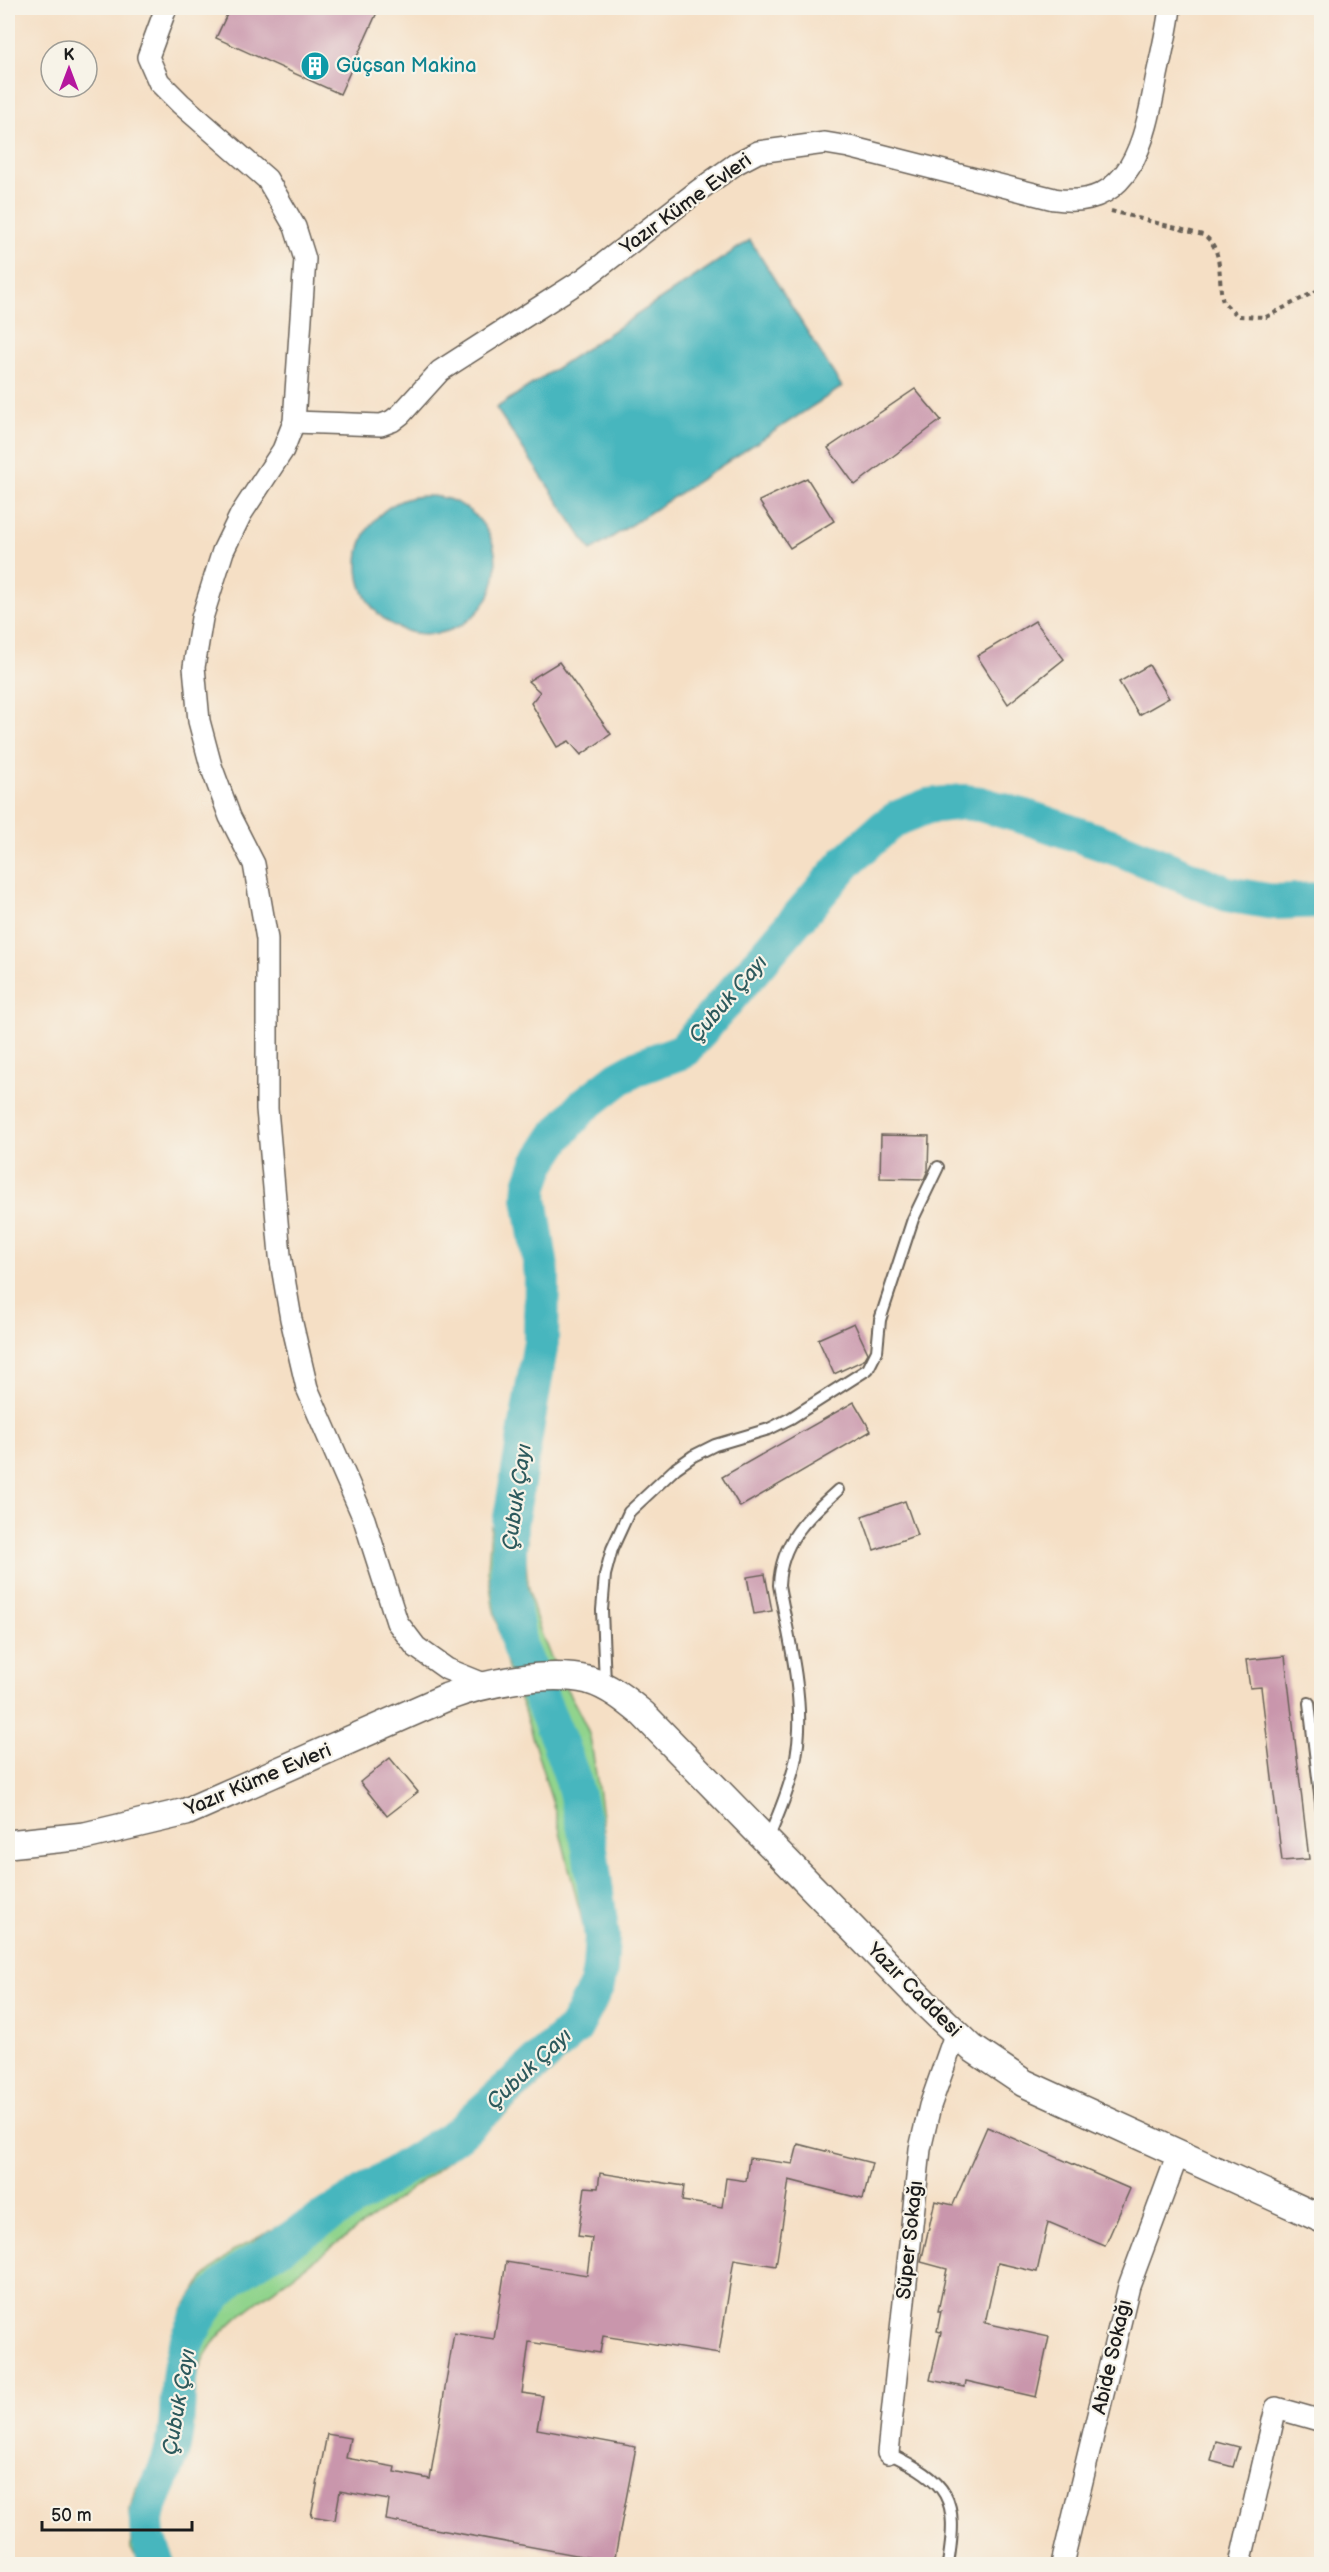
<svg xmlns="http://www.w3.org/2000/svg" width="1329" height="2572" font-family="'Balsamiq Sans',sans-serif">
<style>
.green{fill:#91d48d;stroke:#567854;stroke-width:1.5}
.water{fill:#47b6be;stroke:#32696d;stroke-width:1.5}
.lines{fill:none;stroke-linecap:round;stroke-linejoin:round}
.river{stroke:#47b6be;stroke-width:36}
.building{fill:#c996ac}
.service-casing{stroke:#686057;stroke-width:14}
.minor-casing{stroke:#686057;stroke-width:24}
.tertiary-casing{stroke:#686057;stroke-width:30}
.path{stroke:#686057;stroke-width:4;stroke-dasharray:4.5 4.5;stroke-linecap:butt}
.service{stroke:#fff;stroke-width:10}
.minor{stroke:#fff;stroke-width:21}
.tertiary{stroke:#fff;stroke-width:27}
.labels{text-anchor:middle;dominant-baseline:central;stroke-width:4.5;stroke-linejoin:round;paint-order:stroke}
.culture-label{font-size:20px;fill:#0d838f;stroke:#f7f3e8;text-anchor:start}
.street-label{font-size:20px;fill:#1c1c1c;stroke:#f7f3e8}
.water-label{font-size:21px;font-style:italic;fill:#2d5a5d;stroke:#f7f3e8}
</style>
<rect width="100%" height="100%" fill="#f7f3e8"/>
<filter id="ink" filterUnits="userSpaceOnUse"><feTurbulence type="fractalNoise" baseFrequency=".0167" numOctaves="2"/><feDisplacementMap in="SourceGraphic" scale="12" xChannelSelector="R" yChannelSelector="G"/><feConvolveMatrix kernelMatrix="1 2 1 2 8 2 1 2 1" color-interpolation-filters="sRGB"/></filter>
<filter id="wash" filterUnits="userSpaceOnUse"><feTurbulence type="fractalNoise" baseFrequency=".008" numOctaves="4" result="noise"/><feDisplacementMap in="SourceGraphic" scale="24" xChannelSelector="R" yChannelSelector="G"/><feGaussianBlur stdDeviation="1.35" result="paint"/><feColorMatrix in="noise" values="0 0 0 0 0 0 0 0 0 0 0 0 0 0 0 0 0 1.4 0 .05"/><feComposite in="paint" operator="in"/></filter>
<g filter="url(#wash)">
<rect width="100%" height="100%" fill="#f5dfc5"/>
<path class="green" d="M491,1526l36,13c-6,51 15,104 39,149 9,16 18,31 24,49 7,39 12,78 17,118 6,47 18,97 2,143 -13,36 -44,61 -71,87 -76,71 -161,128 -244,190 -30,23 -68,45 -88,79 -19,31 -14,71 -23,105 -13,47 -39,52 -8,105h-34l-10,-15 -1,-40 5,-19 22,-33 9,-21 2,-77 5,-24 10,-25 22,-34 28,-25 119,-64 90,-57 82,-68 45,-44 12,-19 8,-40 -3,-22 -31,-126 -32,-104 -15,-38 -15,-63 -5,-36z"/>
<g class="water">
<polygon points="750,240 842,387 591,551 496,408"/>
<circle cx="427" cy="565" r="69"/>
</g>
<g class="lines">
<path class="river" d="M158,2564c-27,-57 3,-67 15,-117 5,-23 4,-45 6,-68 4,-46 28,-81 63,-109l217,-137 116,-105 22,-43 3,-16 2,-32 -12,-88 -17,-69 -14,-39 -40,-95 -11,-69 2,-53 31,-182 1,-68 -12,-76 1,-13 8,-22 17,-26 27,-31 36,-28 20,-11 44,-16 164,-190 38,-34 13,-9 30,-12 35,-4 17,2 52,15 93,32 102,43 46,8 49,-2"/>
</g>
<g id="blocks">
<g class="building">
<polygon points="230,8 379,8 340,94 216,38"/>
<polygon points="915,389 941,420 855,485 828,448"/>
<polygon points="807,478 834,521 790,548 759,501"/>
<polygon points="1035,621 1064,659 1008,704 977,656"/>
<polygon points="559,662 611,734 581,755 569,741 557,747 531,703 540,692 528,681"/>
<polygon points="1149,665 1169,698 1139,715 1119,682"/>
<polygon points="881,1135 929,1136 928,1170 924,1179 880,1178"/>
<polygon points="854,1323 868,1353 864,1360 834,1374 818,1339"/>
<polygon points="854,1402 871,1431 740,1507 722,1477"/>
<polygon points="905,1501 917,1535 874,1550 862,1516"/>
<polygon points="765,1574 772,1611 754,1614 747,1577"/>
<polygon points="1285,1656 1309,1859 1282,1861 1261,1687 1250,1688 1246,1660"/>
<polygon points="390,1758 418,1792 387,1816 360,1782"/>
<polygon points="987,2127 1130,2189 1105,2246 1048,2222 1037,2272 998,2263 985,2323 1049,2337 1036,2397 966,2381 965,2387 930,2380 941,2332 937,2331 941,2311 938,2311 947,2269 921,2262 935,2201 953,2205"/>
<polygon points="798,2144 872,2163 863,2199 789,2180 776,2266 734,2259 719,2354 603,2336 600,2353 529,2342 522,2393 543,2396 537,2429 636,2447 614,2562 386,2520 389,2500 340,2491 335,2520 311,2516 327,2434 350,2438 346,2458 395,2467 394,2472 430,2479 454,2333 494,2339 506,2262 587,2275 592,2238 578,2236 585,2187 598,2188 600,2173 684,2186 682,2201 722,2207 726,2178 746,2181 749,2158 793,2164"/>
<polygon points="1216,2441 1239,2447 1233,2467 1211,2461"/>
</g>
</g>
</g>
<g filter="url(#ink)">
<use href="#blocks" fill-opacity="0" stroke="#686057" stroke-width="1.5"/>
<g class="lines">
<g class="service-casing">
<g id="service">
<polyline points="605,1684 602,1610 605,1575 612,1549 629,1512 676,1468 693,1456 715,1445 769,1429 791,1418 868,1369 877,1351 880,1320 913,1219 938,1167"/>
<polyline points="1309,1703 1322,1811"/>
<path d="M768,1839c15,-35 30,-71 31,-109 2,-48 -12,-99 -20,-145 2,-44 28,-67 59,-95"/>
<path d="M888,2453c61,29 71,45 60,111"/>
</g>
</g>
<g class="minor-casing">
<g id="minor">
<polyline points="166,8 148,57 159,82 181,104 267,179 295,227 305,259 294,422 283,450 241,514 223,551 202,618 194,667 199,721 211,766 230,817 254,864 267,939 267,1109 280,1255 291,1319 307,1388 364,1519 397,1622 416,1647 447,1669 484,1684"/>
<path d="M294,422l87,3 11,-4 9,-7 39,-43 145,-93 114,-88 38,-27 21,-11 67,-9 24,4 205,52c77,12 91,-59 102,-119 5,-24 11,-48 14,-72"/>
<polyline points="888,2453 920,2149 930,2106 956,2032"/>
<polyline points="1062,2564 1129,2286 1178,2154"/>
<polyline points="1240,2564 1276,2408 1322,2421"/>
</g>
</g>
<g class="tertiary-casing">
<path id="tertiary" d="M8,1844l77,-8 101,-24 261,-115c37,-14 102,-27 141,-17 21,6 38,20 55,34l282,289 47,45 52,35 298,136"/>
</g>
<path class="path" d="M1111,211l92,24c22,13 14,45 20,67l15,14 28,1 56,-29"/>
<use href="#service" class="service"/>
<use href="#minor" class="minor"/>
<use href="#tertiary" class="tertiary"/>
</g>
</g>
<defs>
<g id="building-disc" transform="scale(1.5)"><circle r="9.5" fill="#0f9aa8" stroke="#f7f3e8"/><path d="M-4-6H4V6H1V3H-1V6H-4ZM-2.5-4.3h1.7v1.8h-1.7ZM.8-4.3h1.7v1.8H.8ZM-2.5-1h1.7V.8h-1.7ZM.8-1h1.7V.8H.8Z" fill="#fff"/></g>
</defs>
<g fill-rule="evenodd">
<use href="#building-disc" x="315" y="66"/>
</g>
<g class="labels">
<g class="culture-label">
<text x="336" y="66">Güçsan Makina</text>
</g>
<g class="street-label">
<text transform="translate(686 204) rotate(-36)">Yazır Küme Evleri</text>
<text transform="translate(258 1780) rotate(-23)">Yazır Küme Evleri</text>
<text transform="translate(914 1990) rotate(45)">Yazır Caddesi</text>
<text transform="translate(910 2240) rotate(-84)">Süper Sokağı</text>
<text transform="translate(1112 2357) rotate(-77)">Abide Sokağı</text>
</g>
<g class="water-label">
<text transform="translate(728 999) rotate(-49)">Çubuk Çayı</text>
<text transform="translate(517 1497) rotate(-82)">Çubuk Çayı</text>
<text transform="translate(529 2069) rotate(-43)">Çubuk Çayı</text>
<text transform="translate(179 2402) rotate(-80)">Çubuk Çayı</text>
</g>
</g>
<rect width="1329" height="2572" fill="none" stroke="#f7f3e8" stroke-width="30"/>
<g transform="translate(69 69)"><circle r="28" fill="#f7f3e8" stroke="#9f9d96" stroke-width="1.5"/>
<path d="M0-4.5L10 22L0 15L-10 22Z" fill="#b5179e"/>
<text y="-9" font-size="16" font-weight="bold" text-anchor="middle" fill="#1c1c1c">K</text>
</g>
<path d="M42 2521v9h150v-9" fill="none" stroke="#1c1c1c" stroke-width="3"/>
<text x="51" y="2521" font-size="18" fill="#1c1c1c" stroke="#f7f3e8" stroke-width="4.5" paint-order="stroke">50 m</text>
</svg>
